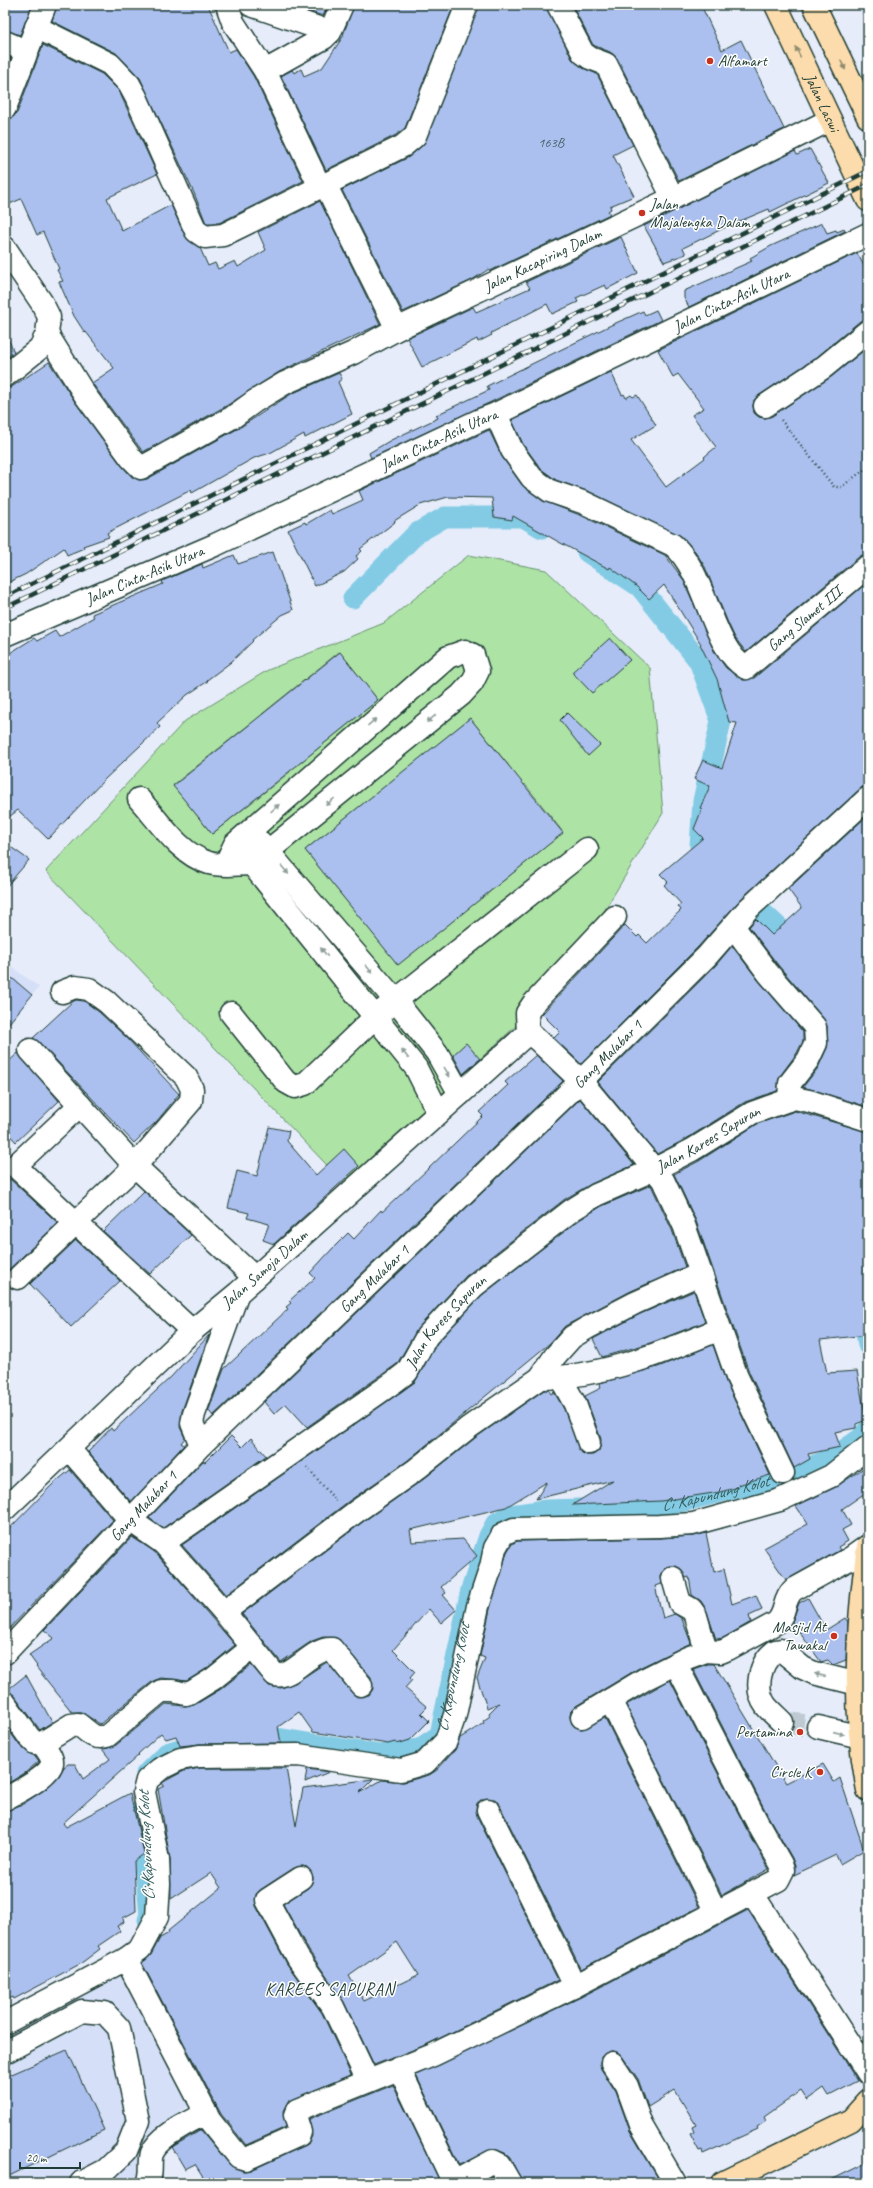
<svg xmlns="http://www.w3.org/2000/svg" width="873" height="2188" font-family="Caveat,sans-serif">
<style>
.built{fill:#d5dff7}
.green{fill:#aee3a6;stroke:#66906d;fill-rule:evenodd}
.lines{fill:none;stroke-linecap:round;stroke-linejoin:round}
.canal{stroke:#83cbe4;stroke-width:21}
.building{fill:#acc0ef;stroke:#1f3d34;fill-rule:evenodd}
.minor-tunnel{stroke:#bec9d2;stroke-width:22;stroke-dasharray:22 11;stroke-linecap:butt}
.minor-casing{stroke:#1f3d34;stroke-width:25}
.major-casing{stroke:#1f3d34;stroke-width:25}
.path{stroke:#1f3d34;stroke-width:2.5;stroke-dasharray:1 3;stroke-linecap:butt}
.minor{stroke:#fff;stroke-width:22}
.major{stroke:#fcdcac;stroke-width:22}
.rail-casing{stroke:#1f3d34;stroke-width:4.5}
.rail{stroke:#fff;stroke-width:3;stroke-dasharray:9;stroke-linecap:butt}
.oneway{fill:#8e8c70}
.oneway2{fill:#8f9e9a}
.poi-dot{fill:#c8321e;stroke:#fff;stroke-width:1.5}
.labels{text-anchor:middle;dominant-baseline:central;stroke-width:3;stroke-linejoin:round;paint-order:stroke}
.number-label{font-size:14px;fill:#425e63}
.poi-label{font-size:16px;fill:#1f3d34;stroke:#fff;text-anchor:end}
.street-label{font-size:16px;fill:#1f3d34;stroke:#fff}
.water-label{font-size:17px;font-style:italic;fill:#386060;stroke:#fff}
.neighbourhood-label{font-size:17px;letter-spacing:1px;fill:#1f3d34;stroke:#fff}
</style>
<rect width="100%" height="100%" fill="#e6ecfa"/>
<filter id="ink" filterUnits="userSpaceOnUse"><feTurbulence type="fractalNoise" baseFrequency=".025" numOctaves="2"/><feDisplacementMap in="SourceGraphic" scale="8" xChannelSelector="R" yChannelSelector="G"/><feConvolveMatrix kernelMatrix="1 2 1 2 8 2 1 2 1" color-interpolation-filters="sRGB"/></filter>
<g filter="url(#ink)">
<g class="built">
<polygon points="857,5 868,5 868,27"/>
<polygon points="5,962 39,987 5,1026"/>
<polygon points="127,1965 202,2099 178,2112 157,2137 158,2167 129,2183 5,2183 5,2026"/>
</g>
<path class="green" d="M469,555l77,15 104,98 13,145 -104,173 -214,198 -299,-313 139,-150 83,-51 116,-47zM339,652l39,48 -78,63 -38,-49zM470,718l39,48 -78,63 -38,-48zM251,723l39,49 -78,62 -39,-49zM525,784l38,48 -77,63 -39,-48zM383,788l38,48 -77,62 -39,-48z"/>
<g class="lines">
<g class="canal">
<polyline points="587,552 640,587 699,661 721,721 703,801 700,846 714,863"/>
<polyline points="353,598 417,533 445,517 523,517 542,528"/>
<polyline points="740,892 801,948"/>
<polyline points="868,1281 860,1287 861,1303 868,1345"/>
<path id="s1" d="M146,1774l21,-21 41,-13 57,-4 115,19 39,-6 21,-14 31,-145 18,-54 7,-13 15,-8 35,-5 101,-3 37,-6 101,-25 46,-17 29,-20 8,-9"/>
<polyline points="141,1810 141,1825 150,1915 148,1920"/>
</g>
</g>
<g class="building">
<polygon points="5,5 32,5 20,35 5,30"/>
<polygon points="57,5 208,5 229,52 236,49 254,77 303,181 219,223 206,223 194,193 140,78 116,53 52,21"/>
<polygon points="290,5 328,5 323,16"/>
<polygon points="354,5 454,5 405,128 396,135 326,170 281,76 292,70 294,73 301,69 304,76 322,68 344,35 343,35"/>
<polygon points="479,5 546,5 572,59 583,68 597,74 633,145 613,155 634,196 610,206 611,209 608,211 610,214 490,271 489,269 472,280 403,312 342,190 409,157 423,145"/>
<polygon points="572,5 701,5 722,50 741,40 784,129 679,181 617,58 610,52 593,45"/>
<polygon points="43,45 102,74 119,91 157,174 107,198 122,231 171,205 185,236 200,248 208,266 215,263 218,269 235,261 238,267 266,250 258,232 320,201 380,324 279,372 226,406 143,452 92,383 114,368 86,332 85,333 74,316 59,282 63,281 57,270 59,269 43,232 37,235 21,199 5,206 5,127 8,120 17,113"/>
<polygon points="5,56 11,58 5,73"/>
<polygon points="810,149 829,183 770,212 769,209 726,227 683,248 686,254 664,262 644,226 795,151 797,155"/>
<polygon points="822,223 827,233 836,230 837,232 844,229 845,231 689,307 684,298 684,291 752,261 750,258 771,246"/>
<polygon points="621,237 638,273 607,289 605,285 576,298 578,302 552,314 547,304 491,333 492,335 478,342 477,339 422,367 407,338 473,307 476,312 530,288 526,282"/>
<polygon points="857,253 868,273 868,319 860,321 817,357 758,396 754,400 753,406 754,413 759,417 765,418 772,416 831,377 868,347 868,554 860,556 746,652 735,638 728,623 705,567 695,551 682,537 590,492 556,480 541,469 523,444 512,420 611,372 622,395 624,394 626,398 631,395 633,397 637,395 656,425 631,440 666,487 705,458 704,457 716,447 692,415 704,408 678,374 673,377 658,350"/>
<polygon points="656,310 661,320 491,402 371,458 369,453 391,440 438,418 436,415 489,390 487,386 609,326 643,311 645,315"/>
<polygon points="5,332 14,352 5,360"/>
<polygon points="49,362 75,402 121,465 132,477 139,480 147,479 239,428 291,394 339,373 342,379 338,382 352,414 305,438 304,434 270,453 254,458 192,493 191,490 107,533 109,537 83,546 84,548 67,555 64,548 26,574 5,584 5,388 13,386"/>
<polygon points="489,430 502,457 522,485 543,501 580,515 665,555 683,579 714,651 726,668 743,680 754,678 868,582 868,786 860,789 740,900 698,947 581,1064 554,1038 560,1032 542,1014 625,925 637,937 639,935 647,943 681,910 678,906 681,904 664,885 668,882 660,874 703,838 694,829 702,809 700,808 710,786 694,779 703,760 722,768 737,723 729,722 717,679 700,644 701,644 664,585 649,599 636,586 610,567 609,569 557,541 513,516 512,520 494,517 492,498 448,497 420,505 394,521 395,522 360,549 362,551 356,556 358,559 344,572 315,586 288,530 305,522 306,524 330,510 332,514 363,500 359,491"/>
<polygon points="273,552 293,610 282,615 252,640 253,641 231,662 207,680 208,681 187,695 157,723 160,727 104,780 48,839 18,810 5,820 5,656 34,638 37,641 55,631 59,637 94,617 92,614 163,584 162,581 202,564 203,568 234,555 238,564"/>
<polygon points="610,638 630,660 592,693 572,672"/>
<polygon points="340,652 378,700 212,834 173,786"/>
<polygon points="567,713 600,745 588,756 560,720"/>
<polygon points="470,718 563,833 398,965 305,850"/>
<polygon points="868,815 868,1107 803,1087 818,1068 827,1048 827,1026 824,1019 778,965 749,927 756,919 772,935 802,908 788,889"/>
<polygon points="5,843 29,860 5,888"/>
<polygon points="732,946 759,981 803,1032 803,1041 797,1053 780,1076 777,1091 745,1102 686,1139 657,1154 598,1082 716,965"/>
<polygon points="12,978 32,995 5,1028 5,987"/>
<polygon points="76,1000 84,1001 99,1012 127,1038 179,1094 157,1121 134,1143 39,1042 33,1038 72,1002"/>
<polygon points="466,1043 480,1059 463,1074 453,1055"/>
<polygon points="18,1053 59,1101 16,1142 5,1130 5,1065"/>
<polygon points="536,1055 563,1081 213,1416 209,1411 208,1412 224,1369 288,1309 286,1307 291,1303 289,1301 315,1278 310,1273 332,1249 348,1233 354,1239 381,1210 382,1212 428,1169 483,1116 479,1112 508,1085 505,1082"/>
<polygon points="580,1099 634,1165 591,1184 565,1199 466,1276 418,1328 397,1364 307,1427 286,1404 274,1414 264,1402"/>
<polygon points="795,1111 868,1132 868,1335 820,1340 827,1373 857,1371 866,1420 856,1424 856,1428 835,1432 840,1447 808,1454 810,1459 794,1468 749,1372 696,1221 674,1174 699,1161 757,1124"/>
<polygon points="269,1127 289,1131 287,1141 316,1175 344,1149 359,1166 274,1244 263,1240 269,1224 247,1218 249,1213 228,1208 237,1171 257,1176"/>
<polygon points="10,1179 58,1223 5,1273 5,1184"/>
<polygon points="651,1185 672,1230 685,1267 629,1292 565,1326 550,1343 407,1461 349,1501 226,1595 182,1545 415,1382 437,1343 482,1295 579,1220 602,1206"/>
<polygon points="144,1191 191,1235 150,1274 103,1231"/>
<polygon points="76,1240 120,1281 71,1327 30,1284"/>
<polygon points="694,1291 705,1322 650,1343 602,1357 593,1339 640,1314"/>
<polygon points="209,1335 182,1411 180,1427 185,1438 181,1443 184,1445 131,1502 88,1452 111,1428 113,1431 171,1377"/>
<polygon points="713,1345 726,1382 770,1475 738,1485 739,1487 720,1492 661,1501 572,1505 613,1480 536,1499 547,1482 506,1507 410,1530 412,1542 463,1539 477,1556 441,1587 446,1593 443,1595 456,1610 441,1623 429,1609 393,1650 415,1672 410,1678 412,1680 405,1688 427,1707 421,1713 429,1721 410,1740 397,1744 395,1742 388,1744 313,1732 299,1712 278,1727 281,1743 199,1744 180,1746 176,1736 166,1739 161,1733 138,1754 139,1755 63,1823 66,1827 130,1793 144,1854 134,1861 136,1911 123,1918 124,1922 117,1926 120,1931 98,1946 100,1949 80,1964 14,1999 13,1997 5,2001 5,1811 23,1804 46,1789 59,1776 64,1767 68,1764 75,1764 83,1779 110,1759 102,1749 115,1746 166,1704 184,1706 196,1704 221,1689 251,1665 269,1686 281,1688 295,1683 327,1662 352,1693 357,1697 369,1695 373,1689 371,1677 337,1638 323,1637 312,1641 281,1662 242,1614 364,1521 421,1481 475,1438 544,1390 549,1390 551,1394 554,1392 564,1409 581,1452 586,1455 593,1455 599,1451 601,1439 585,1396 601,1388 600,1383 658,1367"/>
<polygon points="231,1436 242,1447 251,1438 266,1456 163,1528 149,1518 203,1461 205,1462"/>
<polygon points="868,1465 868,1491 842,1509 851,1525 842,1530 848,1541 838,1547 840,1550 786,1580 764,1548 808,1524 796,1506 836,1487"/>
<polygon points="70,1470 113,1520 5,1633 5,1533 53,1484"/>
<path d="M706,1533l8,39 10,-3 8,35 24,-9 6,15 -13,6 2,6 -28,16 -7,1 -10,-30 -5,-8 -9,-6 -3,-18 -3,1 -5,-9 -5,-3h-7l-8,9 1,9 -7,2 8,32 12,-4 7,5 9,24 -52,25 -63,38 -5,5 -1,6 2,7 10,5 23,-11 94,189 -118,62 -82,-165 -4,-5h-12l-6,4 -1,7 1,6 81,164 -130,64 -54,21 -30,-63 -35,-51 -26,-47 25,-16 4,-5 1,-6 -6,-10 -6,-1 -7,2 -34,22 -4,4v12l31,58 35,49 29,62 -63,26 -5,10 3,16 -40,18 -25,-31 -79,-151 9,-8 9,-17 9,-5 -1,-2 53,-43 -10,-15 -40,26 -1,-40 -12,-70 6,-3 -2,-3 5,-3 17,-9 16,-3h86l10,58 7,-38 70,-9 -14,14 23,-13 22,2 25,-7 8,-5 18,-20 5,-12 24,-15 -1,-2 7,-5 -1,-3 10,-10 -12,5 -10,-30 8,-20 -5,-2 10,-47 17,-57 5,-8 5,-3 143,-3 34,-2zM397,1942l21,33 -54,26 -15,-25z"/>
<polygon points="132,1537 155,1552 235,1645 206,1669 187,1681 161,1678 153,1681 100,1724 81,1712 72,1712 36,1667 37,1666 29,1655 54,1638 44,1630"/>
<polygon points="808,1598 826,1630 845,1618 848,1622 846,1660 833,1665 828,1660 821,1662 792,1622 799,1603"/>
<polygon points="708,1664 714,1664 786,1783 823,1764 834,1782 840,1778 864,1850 840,1864 836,1855 794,1875 795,1866 792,1858 768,1816 693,1669"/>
<polygon points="26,1675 52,1722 40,1730 15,1696 6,1691"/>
<polygon points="670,1680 746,1828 769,1869 722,1895 626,1705"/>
<polygon points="5,1725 20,1746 30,1754 35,1756 39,1761 25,1773 5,1785"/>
<polygon points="307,1769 329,1772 305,1782"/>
<polygon points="748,1910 858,2081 829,2096 824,2088 807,2100 801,2091 764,2117 766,2121 757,2127 758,2129 703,2154 702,2150 699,2151 690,2134 694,2132 692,2127 696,2125 675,2090 648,2107 638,2079 622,2056 617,2052 611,2051 601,2057 600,2063 601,2069 616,2092 630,2131 658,2178 648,2183 522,2183 510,2157 505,2153 493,2149 459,2165 416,2075 581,1997"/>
<polygon points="67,2050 104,2130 5,2178 5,2077"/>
<polygon points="393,2085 441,2183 207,2183 195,2164 185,2169 172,2147 201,2130 230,2165 243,2171 251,2170 308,2144 312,2136 309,2119"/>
<polygon points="868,2162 868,2183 825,2183"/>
<polygon points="492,2176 496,2183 479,2183"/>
</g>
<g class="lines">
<polyline class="minor-tunnel" points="782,1722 818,1727"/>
<g class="minor-casing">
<g id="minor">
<polyline points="227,5 233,22 265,71 320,187"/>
<polyline points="251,5 330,32"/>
<polyline points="558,5 583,53 590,58 606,64 673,198"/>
<polyline points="36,27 110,64 129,84 136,97 196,231 205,237 223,235 403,146 415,136 467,5"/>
<polyline points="5,42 26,51"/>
<polyline points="265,71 324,38 330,32 342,5"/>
<polyline points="5,108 45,5"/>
<polyline points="325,184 397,329"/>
<polyline points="5,248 42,303 49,317 47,334 40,348 5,376"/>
<path id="s2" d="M47,334l38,61 46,63 10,10 92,-51 22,-16 30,-18 68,-30 44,-24 276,-131 157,-78"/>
<polyline points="765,406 824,367 868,331"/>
<path id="s3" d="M496,414l16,36 20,28 18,13 35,12 88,42c34,29 38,103 73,123l122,-102"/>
<path id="s4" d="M5,635l210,-90 265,-125 16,-6 372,-180"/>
<path d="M139,799c20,22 40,55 70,64 13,4 29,1 43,1l209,-169 11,-12 6,-12 -5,-16 -8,-4 -17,6 -213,187 -10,21"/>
<polyline points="260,842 395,1000 437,1053 460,1094"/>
<polyline points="243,853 416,1068 438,1112"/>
<polyline points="733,926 768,973 815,1027 816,1043 808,1060 790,1083 789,1100"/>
<polyline points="231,1013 286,1082 295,1087 305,1084 376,1016 587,849"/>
<polyline points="528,1033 538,1040 581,1081 663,1180 684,1225 737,1377 783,1473"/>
<polyline points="528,1033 527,1013 533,1004 615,917"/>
<polyline points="30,1050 135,1166 255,1278"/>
<polyline points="80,1105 15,1166 192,1331"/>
<polyline points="18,1278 135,1166 191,1101 192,1089 186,1077 107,1002 89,989 75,987 62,992"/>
<polyline points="560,1377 575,1404 589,1443"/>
<path d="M540,1378c63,-1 122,-25 180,-49"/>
<polyline points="201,1445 192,1423 194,1414 237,1295"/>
<path d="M69,1449l61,71 33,23 61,69 51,63c17,5 37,-28 57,-26l29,36"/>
<path id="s5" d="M5,1509l187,-178 46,-38 290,-260"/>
<path id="s6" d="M163,1543l231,-161 13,-10 20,-36 47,-50 98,-76 24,-15 57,-25 39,-20 60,-37 42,-15 15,3 59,19"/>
<polyline points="673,1578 680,1603 691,1609 696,1616 706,1651"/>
<polyline points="224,1612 357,1511 414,1471 468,1428 540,1378 555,1356 572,1337 587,1328 635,1303 700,1274"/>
<path id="s7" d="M5,1653l196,-208 380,-364 126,-125 41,-47 120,-111"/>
<polyline points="676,1664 757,1822 781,1864 783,1870 778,1880 575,1986 433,2055 297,2110 295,2115 300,2132 299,2135 246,2159 239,2157 210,2121 126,1959 140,1949 157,1917 159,1884 158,1860 144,1792 147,1780 160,1769 180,1759 199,1756 298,1755 401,1770 425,1763 446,1741 455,1715 478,1606 491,1567 495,1548 503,1534 514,1529 659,1526 693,1524 780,1500 831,1476 868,1447"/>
<polyline points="610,1700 716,1912"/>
<path d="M5,1703l24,34 6,6h7l29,-18 7,-1c11,8 15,16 29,12l54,-45h12l13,3 6,-2 21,-13 40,-32"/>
<path d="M582,1717l63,-38 42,-21 19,-7 15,1 7,-3 48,-26c11,-10 6,-22 17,-33l58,-32 17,-12"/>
<path d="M782,1722c-5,-5 -11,-10 -16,-16 -12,-16 -7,-43 9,-55l6,-1 22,18 11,5 44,11"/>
<polyline points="818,1727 861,1737"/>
<path d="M5,1799c11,-6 45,-23 47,-36 1,-6 -7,-15 -10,-20"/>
<polyline points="488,1810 575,1986"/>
<polyline points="301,1878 267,1900 298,1958 333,2007 368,2081"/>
<polyline points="752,1893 868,2073"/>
<polyline points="5,2023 126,1959"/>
<polyline points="5,2052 82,2011 105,2013 119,2028 138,2121 126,2151 106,2170 81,2183"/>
<polyline points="612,2063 627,2086 641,2125 675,2183"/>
<polyline points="399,2068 450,2175 456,2181 493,2161 499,2164 510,2183"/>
<path d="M148,2183c5,-10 1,-20 4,-30 6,-17 39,-32 54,-40"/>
</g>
</g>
<g class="major-casing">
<g id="major">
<path id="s8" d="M776,5l92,195"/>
<polyline points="814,5 868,117"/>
<path d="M868,1546c-11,81 -16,163 0,244"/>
<polyline points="722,2183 851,2120 868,2101"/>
</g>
</g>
<g class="path">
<polyline points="781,420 834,487 841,487 868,467"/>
<polyline points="307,1467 336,1501"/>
</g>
<use href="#minor" class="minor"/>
<use href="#major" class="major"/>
<g class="rail-casing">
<g id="rail">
<polyline points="5,597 868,171"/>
<polyline points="5,608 868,185"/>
</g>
</g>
<use href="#rail" class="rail"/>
</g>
<defs><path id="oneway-solid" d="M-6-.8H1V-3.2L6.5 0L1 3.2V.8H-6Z"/></defs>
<g class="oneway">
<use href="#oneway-solid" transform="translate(798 52) rotate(-115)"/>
<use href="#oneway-solid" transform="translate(843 65) rotate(64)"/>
</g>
<g class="oneway2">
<use href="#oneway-solid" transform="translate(431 719) rotate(141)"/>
<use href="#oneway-solid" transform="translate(372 722) rotate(-41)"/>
<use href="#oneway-solid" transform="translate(330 802) rotate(141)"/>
<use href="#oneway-solid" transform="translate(275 808) rotate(-42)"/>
<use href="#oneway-solid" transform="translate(285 870) rotate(50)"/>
<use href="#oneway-solid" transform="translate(324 952) rotate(-129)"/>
<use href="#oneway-solid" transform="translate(369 969) rotate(50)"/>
<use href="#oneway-solid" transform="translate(405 1054) rotate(-128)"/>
<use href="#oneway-solid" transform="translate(447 1072) rotate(60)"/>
<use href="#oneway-solid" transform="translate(820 1675) rotate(-165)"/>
<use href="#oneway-solid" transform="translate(839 1733) rotate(13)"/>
</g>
</g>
<g class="poi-dot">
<circle cx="710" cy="61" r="4"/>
<circle cx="642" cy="213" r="4"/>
<circle cx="834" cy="1636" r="4"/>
<circle cx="800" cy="1732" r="4"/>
<circle cx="820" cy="1772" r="4"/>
</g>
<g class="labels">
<g class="number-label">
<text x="551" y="142">163B</text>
</g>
<g class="poi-label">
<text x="718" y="61" text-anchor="start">Alfamart</text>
<text x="650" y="204" text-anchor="start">Jalan<tspan x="650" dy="18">Majalengka Dalam</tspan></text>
<text x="826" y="1627">Masjid At<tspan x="826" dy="18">Tawakal</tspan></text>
<text x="792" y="1732">Pertamina</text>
<text x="812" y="1772">Circle K</text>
</g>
<g class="street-label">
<text stroke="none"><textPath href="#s8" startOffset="108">Jalan Laswi</textPath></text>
<text stroke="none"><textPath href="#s2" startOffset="617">Jalan Kacapiring Dalam</textPath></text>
<text stroke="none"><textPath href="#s4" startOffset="800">Jalan Cinta-Asih Utara</textPath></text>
<text stroke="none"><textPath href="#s4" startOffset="476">Jalan Cinta-Asih Utara</textPath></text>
<text stroke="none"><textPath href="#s4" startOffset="152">Jalan Cinta-Asih Utara</textPath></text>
<text stroke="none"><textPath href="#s3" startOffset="452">Gang Slamet III</textPath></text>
<text stroke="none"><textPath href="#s7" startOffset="850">Gang Malabar 1</textPath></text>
<text stroke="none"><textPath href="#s6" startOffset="686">Jalan Karees Sapuran</textPath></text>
<text stroke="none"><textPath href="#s5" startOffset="354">Jalan Samoja Dalam</textPath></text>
<text stroke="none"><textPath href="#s7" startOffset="526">Gang Malabar 1</textPath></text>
<text stroke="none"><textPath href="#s6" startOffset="362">Jalan Karees Sapuran</textPath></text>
<text stroke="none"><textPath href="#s7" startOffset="202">Gang Malabar 1</textPath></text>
</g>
<g class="water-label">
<text stroke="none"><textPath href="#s1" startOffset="754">Ci Kapundung Kolot</textPath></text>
<text stroke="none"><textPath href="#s1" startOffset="370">Ci Kapundung Kolot</textPath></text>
<text transform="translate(146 1846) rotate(-93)">Ci Kapundung Kolot</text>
</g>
<g class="neighbourhood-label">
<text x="330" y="1989">KAREES SAPURAN</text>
</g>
</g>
<rect width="873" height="2188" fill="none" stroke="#fff" stroke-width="20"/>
<rect x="10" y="10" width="853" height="2168" fill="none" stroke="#1f3d34" stroke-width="1.5" filter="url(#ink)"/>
<path d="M20 2162v6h60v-6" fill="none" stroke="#1f3d34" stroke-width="2"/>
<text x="26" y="2162" font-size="12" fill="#1f3d34" stroke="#ffffff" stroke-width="3" paint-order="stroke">20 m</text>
</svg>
